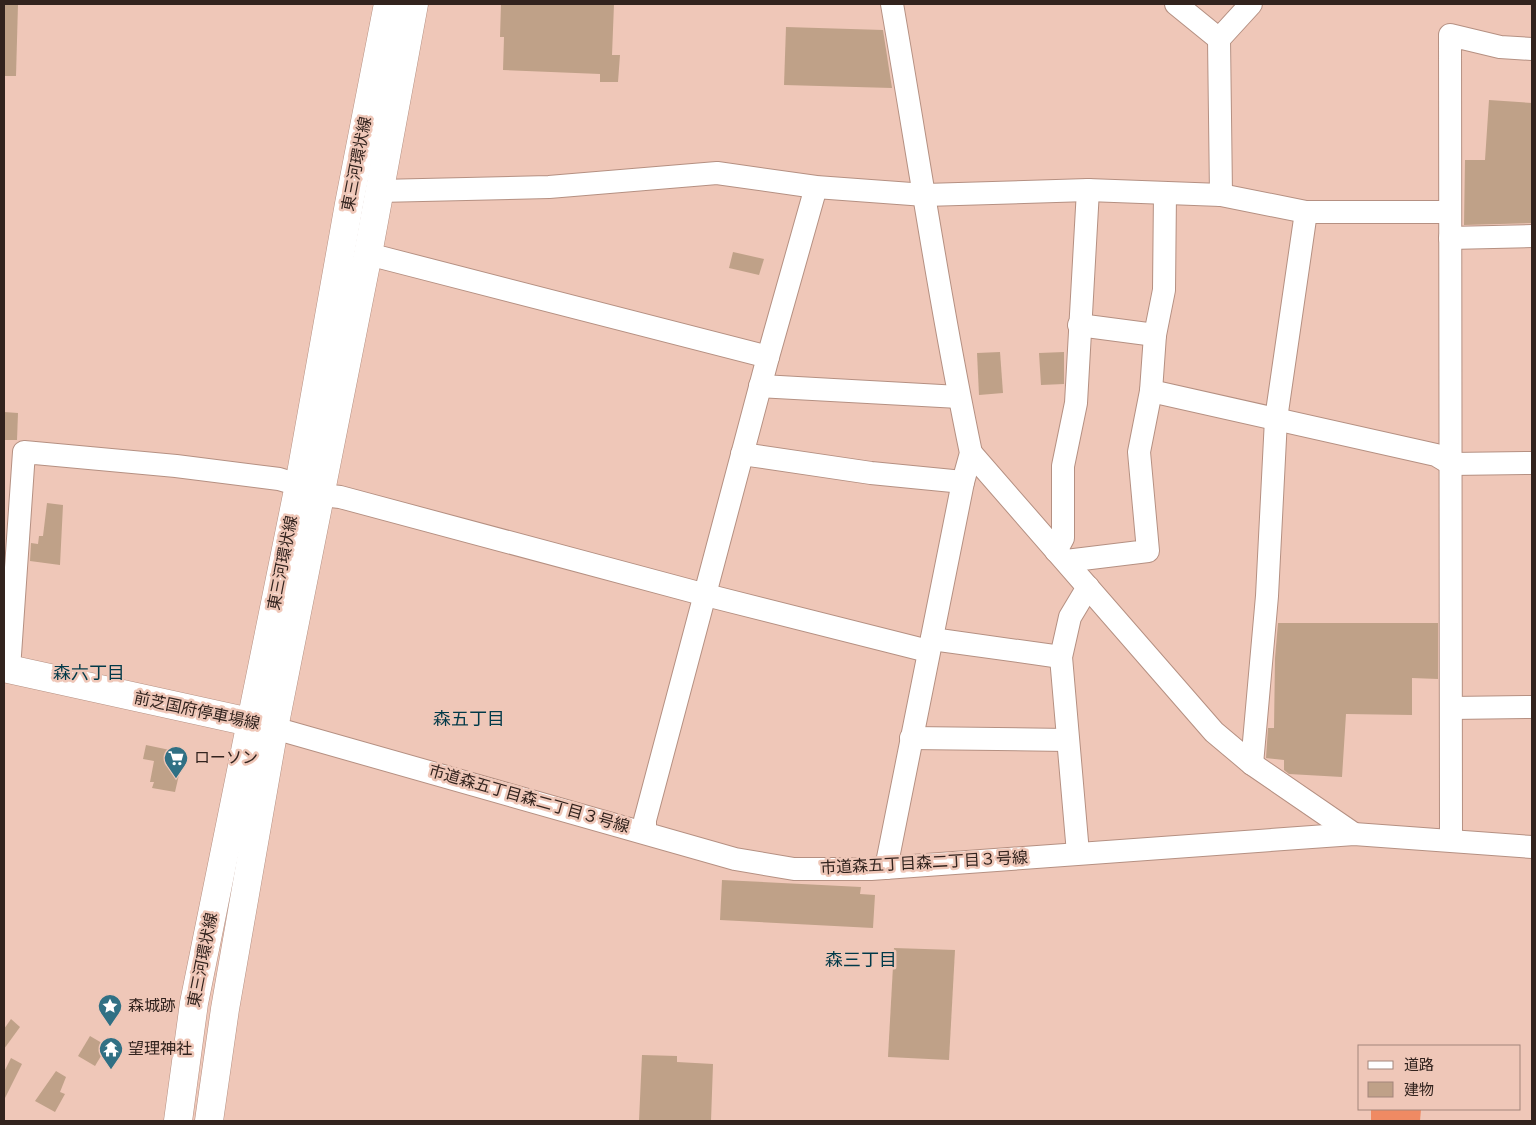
<svg xmlns="http://www.w3.org/2000/svg" width="1536" height="1125" font-family="'Source Sans 3','Noto Sans JP',sans-serif">
<style>
.grass{fill:#ef8a63}
.building{fill:#bfa188}
.lines{fill:none;stroke-linecap:round;stroke-linejoin:round}
.minor-casing{stroke:#b59082;stroke-width:24}
.major-casing{stroke:#b59082;stroke-width:29}
.minor{stroke:#fff;stroke-width:22}
.major{stroke:#fff;stroke-width:28}
.labels{text-anchor:middle;dominant-baseline:central;stroke-width:5;stroke-linejoin:round;paint-order:stroke}
.street-label{font-size:16px;fill:#32231e;stroke:#efc7b8}
.poi-label{font-size:16px;fill:#32231e;stroke:#efc7b8;text-anchor:start}
.neighbourhood-label{font-size:18px;fill:#003948;stroke:#efc7b8}
</style>
<rect width="100%" height="100%" fill="#efc7b8"/>
<polygon class="grass" points="1371,1109 1421,1109 1420,1121 1371,1121"/>
<g class="building">
<polygon points="4,4 18,4 16,76 4,76"/>
<polygon points="501,4 614,4 612,55 620,55 618,82 600,82 600,74 503,70 504,37 500,37"/>
<polygon points="786,27 883,30 892,88 784,85"/>
<polygon points="1489,100 1532,103 1532,223 1464,225 1465,160 1485,160"/>
<polygon points="733,252 764,259 759,275 729,268"/>
<polygon points="1000,352 1003,393 979,395 977,353"/>
<polygon points="1064,352 1064,384 1041,385 1039,353"/>
<polygon points="4,412 18,413 17,440 4,440"/>
<polygon points="47,503 63,505 60,565 30,561 31,543 38,544 39,536 43,536"/>
<polygon points="1278,623 1438,623 1438,679 1412,678 1412,715 1346,714 1342,777 1289,774 1284,770 1284,760 1266,758 1268,728 1274,728 1275,658"/>
<polygon points="146,745 184,753 175,792 152,788 154,782 150,782 154,761 143,759"/>
<polygon points="722,880 861,887 860,894 875,895 873,928 720,920"/>
<polygon points="894,948 955,950 949,1060 888,1057"/>
<polygon points="11,1019 20,1027 4,1049 4,1029"/>
<polygon points="90,1036 107,1046 95,1066 78,1056"/>
<polygon points="642,1055 677,1056 677,1062 713,1064 711,1121 639,1121"/>
<polygon points="11,1058 22,1064 4,1100 4,1072"/>
<polygon points="56,1071 66,1077 60,1092 65,1094 55,1112 35,1101"/>
</g>
<g class="lines">
<g class="minor-casing">
<g id="minor">
<polyline points="1176,4 1219,39"/>
<polyline points="379,191 549,187 717,173 816,187 925,195 1088,190 1221,195 1306,212 1449,212"/>
<polyline points="1221,195 1219,39 1251,4"/>
<polyline points="1450,238 1532,236"/>
<polyline points="368,254 768,357"/>
<polyline points="1079,325 1155,335"/>
<polyline points="760,386 959,397"/>
<polyline points="1151,391 1436,455 1451,464 1532,463"/>
<polyline points="971,453 1214,732 1252,764 1354,834"/>
<polyline points="742,454 871,473 963,482"/>
<polyline points="322,495 340,497 706,595 928,651"/>
<polyline points="1056,551 1063,538 1063,466 1076,403 1088,190"/>
<polyline points="1066,561 1148,551 1139,452 1151,391 1155,335 1164,290 1165,193"/>
<polyline points="932,639 1061,657"/>
<polyline points="9,669 24,452 176,466 279,479 299,485"/>
<polyline points="1451,708 1532,707"/>
<polyline points="274,728 735,859 794,869 871,869 1354,834 1532,847"/>
<polyline points="911,738 1067,740"/>
<polyline points="1252,764 1267,596 1276,419 1306,212"/>
<polyline points="645,832 645,820 768,357 816,187"/>
<polyline points="1451,839 1450,35 1500,47 1532,49"/>
<polyline points="1078,853 1061,657 1070,617 1088,587"/>
<path d="M886,868l77,-386 8,-29c-31,-149 -53,-299 -79,-449"/>
</g>
</g>
<g class="major-casing">
<g id="major">
<polyline points="4,668 268,726"/>
<polyline points="178,1121 194,1003 299,485 349,204 388,4"/>
<polyline points="209,1121 225,1009 274,728 368,254 414,4"/>
</g>
</g>
<use href="#minor" class="minor"/>
<use href="#major" class="major"/>
</g>
<defs>
<g id="supermarket-pin" transform="scale(1.25)"><path d="M0 17L-7.5 6A9.5 9.5 0 1 1 7.5 6Z" fill="#307084" stroke="#efc7b8"/><path d="M-6-5.5h2.5l.6 2H6L4.5 2H-2.5L-4.4-4H-6ZM-1.5 3.2a1.3 1.3 0 1 0 .1 0ZM3 3.2a1.3 1.3 0 1 0 .1 0Z" fill="#fff"/></g>
<g id="sight-pin" transform="scale(1.25)"><path d="M0 17L-7.5 6A9.5 9.5 0 1 1 7.5 6Z" fill="#307084" stroke="#efc7b8"/><path d="M0-6L1.8-2.2L6-1.7L2.9 1.2L3.7 5.4L0 3.3L-3.7 5.4L-2.9 1.2L-6-1.7L-1.8-2.2Z" fill="#fff"/></g>
<g id="temple-pin" transform="scale(1.25)"><path d="M0 17L-7.5 6A9.5 9.5 0 1 1 7.5 6Z" fill="#307084" stroke="#efc7b8"/><path d="M0-6L5-2H3V0L6.5 2.5H4V6H1.5V3h-3V6H-4V2.5H-6.5L-3 0V-2H-5Z" fill="#fff"/></g>
</defs>
<g fill-rule="evenodd">
<use href="#supermarket-pin" x="176" y="758"/>
<use href="#sight-pin" x="110" y="1006"/>
<use href="#temple-pin" x="111" y="1049"/>
</g>
<g class="labels">
<g class="street-label">
<text transform="translate(357 164) rotate(-79)">東三河環状線</text>
<text transform="translate(283 563) rotate(-79)">東三河環状線</text>
<text transform="translate(197 711) rotate(12)">前芝国府停車場線</text>
<text transform="translate(529 799) rotate(16)">市道森五丁目森二丁目３号線</text>
<text transform="translate(924 863) rotate(-3)">市道森五丁目森二丁目３号線</text>
<text transform="translate(203 960) rotate(-79)">東三河環状線</text>
</g>
<g class="poi-label">
<text x="194" y="758">ローソン</text>
<text x="128" y="1006">森城跡</text>
<text x="128" y="1049">望理神社</text>
</g>
<g class="neighbourhood-label">
<text x="89" y="673">森六丁目</text>
<text x="469" y="719">森五丁目</text>
<text x="861" y="960">森三丁目</text>
</g>
</g>
<rect width="1536" height="1125" fill="none" stroke="#32231e" stroke-width="10"/>
<rect x="1358" y="1045" width="162" height="65" fill="#efc7b8" stroke="#a3857a"/>
<rect x="1368" y="1061" width="25" height="8" fill="#ffffff" stroke="#a3857a"/>
<text x="1404" y="1070" font-size="15" fill="#32231e">道路</text>
<rect x="1368" y="1082" width="25" height="15" fill="#bfa188" stroke="#a3857a"/>
<text x="1404" y="1095" font-size="15" fill="#32231e">建物</text>
</svg>
